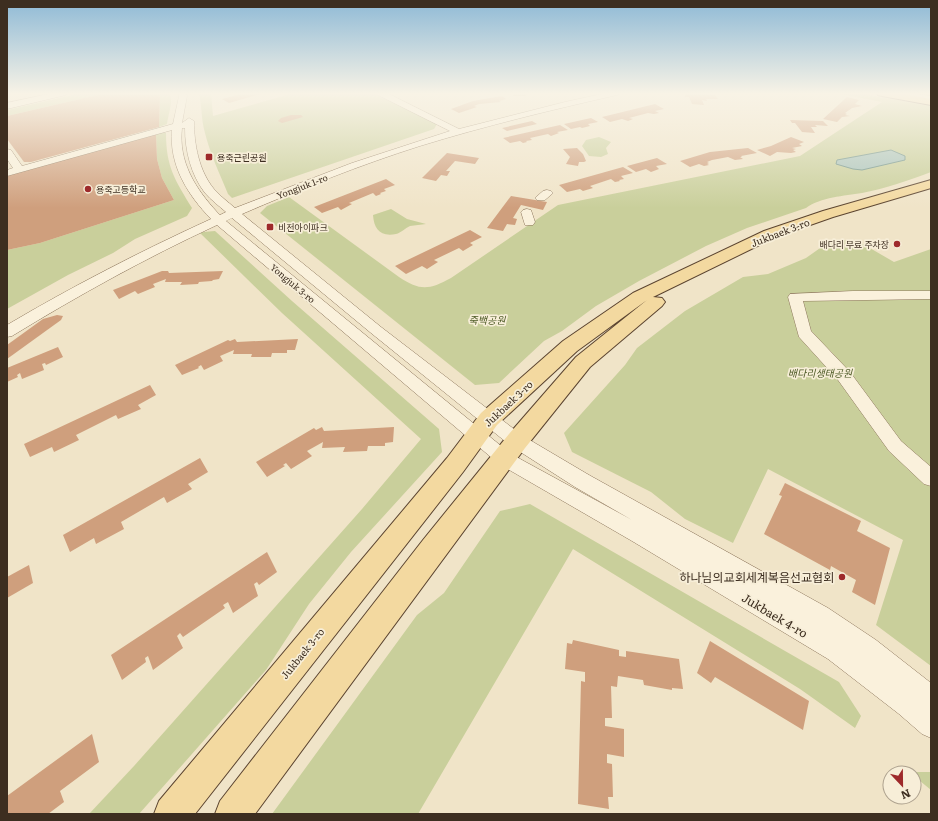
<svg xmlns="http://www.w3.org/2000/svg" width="938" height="821" font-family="Literata,'Noto Sans KR',serif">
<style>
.green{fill:#c9cf9b}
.water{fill:#a9c4bc;stroke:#6f938a}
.building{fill:#cf9f7d}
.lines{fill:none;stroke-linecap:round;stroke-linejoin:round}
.minor-casing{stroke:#8d765c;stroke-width:1}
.major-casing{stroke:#5b4430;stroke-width:2}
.minor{fill:#faf1dc;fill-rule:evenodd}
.major{fill:#f3d9a0;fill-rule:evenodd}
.poi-dot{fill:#9e2a2b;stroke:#f7eed8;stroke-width:1.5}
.labels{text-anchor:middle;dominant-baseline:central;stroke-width:3.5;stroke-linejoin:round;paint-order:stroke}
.far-poi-label{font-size:9px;fill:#3d2e20;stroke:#f7eed8;text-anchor:start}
.far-street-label{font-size:9px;fill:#3d2e20;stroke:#f7eed8}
.street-label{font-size:10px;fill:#3d2e20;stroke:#f7eed8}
.park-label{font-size:10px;font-style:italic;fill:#4d5a26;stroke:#f7eed8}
.near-poi-label{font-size:12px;fill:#3d2e20;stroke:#f7eed8;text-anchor:end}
.near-street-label{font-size:12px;fill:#3d2e20;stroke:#f7eed8}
</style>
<rect width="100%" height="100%" fill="#f0e4c8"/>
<g class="green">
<polygon points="81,93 106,93 7,116 7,110"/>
<path d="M159,93h10c5,8 -1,21 -2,31l-8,3 1,-30z"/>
<path d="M199,93h12l2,23 81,-23h78l65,31 -3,5 -202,69 -4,-4c-8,-20 -18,-40 -23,-61 -4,-14 -3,-27 -6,-40z"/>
<path d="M836,93h21l74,13v66c-20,8 -48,17 -69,21 -18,3 -41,4 -56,15l-59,20 -41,18 -67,35 -43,25 -34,25 -18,10 -45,42 -24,2 -215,-172 7,-7 22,-9 110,80c21,14 30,13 52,1l107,-73 242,-49 82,-54z"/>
<path d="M162,132l4,1c0,34 9,47 26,75l-5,8 -52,23 -22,14 -45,22 -61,34v-59l33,-7 134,-43 -12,-22 -5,-19 -1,-25z"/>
<polygon points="599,137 611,142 606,148 608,154 601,157 589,156 582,146 586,140"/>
<path d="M391,209l16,10 19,5c-5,1 -11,1 -16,2 -5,2 -9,7 -14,8 -16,3 -22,-5 -23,-19z"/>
<polygon points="215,231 292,301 439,429 442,452 351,552 309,604 266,670 139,814 89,814 134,766 362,509 421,439 282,313 200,233 203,232"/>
<polygon points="841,240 856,240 894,262 931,249 931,666 876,625 903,540 768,469 733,543 685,519 651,492 572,452 564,433 625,365 637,348 685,311 743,277 768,274 806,258 823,246"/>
<polygon points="530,504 839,682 861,716 855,728 800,689 573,549 418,814 272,814 417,615 444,593 500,511"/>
<polygon points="909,772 931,772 931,790 914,776 914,773"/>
</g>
<polygon class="water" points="891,150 905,156 905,160 862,170 853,169 836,164 837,160"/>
<g class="building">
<polygon points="106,93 159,93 160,97 159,127 31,162 24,162 7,139 7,116"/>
<polygon points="244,93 264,93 229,103 222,99"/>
<rect x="513" y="93" width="13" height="3"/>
<polygon points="685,94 715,95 718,99 706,99 707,101 702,100 704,105 692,104 689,97 685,97"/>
<polygon points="502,96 506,99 499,101 501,102 479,104 474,106 477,107 459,113 451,109 473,101"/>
<polygon points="847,97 859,100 855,104 862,106 852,108 845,113 847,114 845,115 850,116 842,117 837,122 823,119"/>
<polygon points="655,104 664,109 655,111 659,113 654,114 648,113 629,118 633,119 628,121 622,119 610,122 602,117"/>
<polygon points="291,115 301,115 303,117 282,123 278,121 281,118"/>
<polygon points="591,118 598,122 588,124 590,126 582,128 580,127 571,129 564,124"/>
<polygon points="790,120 823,121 828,126 815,125 817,127 811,127 815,133 802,132 795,123 792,123"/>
<polygon points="532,121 537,124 507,131 502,128"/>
<polygon points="560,125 568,130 557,132 559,133 551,136 548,134 530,138 532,140 526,141 527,142 523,143 520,141 510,143 503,138"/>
<polygon points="156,134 157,159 162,178 174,200 40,243 7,250 7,176"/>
<polygon points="791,137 804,142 799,144 802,146 792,148 796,149 793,150 796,152 791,153 777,152 770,156 757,150 771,146"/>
<polygon points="577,148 583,154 586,161 584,162 579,162 578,166 566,164 570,157 563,149"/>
<polygon points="748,148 757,153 741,156 742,157 740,157 743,159 735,160 728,157 712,160 707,162 709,163 707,164 709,165 704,166 699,164 690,167 680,161 710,152"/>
<polygon points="447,153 479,158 475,164 455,161 446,171 450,171 447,176 441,175 436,181 422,178"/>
<polygon points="657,158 667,164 656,166 659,169 651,172 646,169 636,172 627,166"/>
<polygon points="623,167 633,173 621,176 624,179 619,180 620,181 615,182 611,179 590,186 593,188 583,191 580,189 567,192 559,185"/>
<polygon points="386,179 395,185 384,189 386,191 380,193 381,194 376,196 373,193 349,203 352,204 341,210 338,207 322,213 314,207"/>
<polygon points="511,196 547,202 543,210 521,205 513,218 517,219 515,225 507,224 503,231 487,228"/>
<polygon points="470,230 482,237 470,243 473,245 463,251 459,248 434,260 438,262 427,269 422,266 406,274 395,266"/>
<polygon points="162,271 168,271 169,273 223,271 219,279 213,280 212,281 199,282 198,284 180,285 182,282 165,282 166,279 153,284 155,287 138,294 135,291 119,299 113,290"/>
<polygon points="57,315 63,316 61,320 7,359 7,345 43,319"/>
<polygon points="235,339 237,342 298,339 295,350 287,350 287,353 272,353 271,357 251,357 252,354 233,354 234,350 220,356 223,361 204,370 201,365 198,367 199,368 182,375 175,365 228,340 230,341"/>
<polygon points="58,347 63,357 46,365 45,363 42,364 44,370 22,379 20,373 17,375 18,377 7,382 7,368"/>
<polygon points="150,385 156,395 138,405 141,409 118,419 116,415 76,435 79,440 54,452 52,447 30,457 24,444"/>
<polygon points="322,427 324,431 394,427 393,442 385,443 385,446 368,446 367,451 343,452 345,447 322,448 323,442 307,451 312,456 291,469 286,463 283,465 285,466 267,477 256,462 314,428 316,430"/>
<polygon points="200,458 208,472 188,484 192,489 167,503 164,497 121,522 124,529 96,544 94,538 70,552 63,535"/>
<polygon points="785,483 861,521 857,531 890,548 875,605 852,592 856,580 831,566 830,570 764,534 782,496 779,495"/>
<polygon points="267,552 277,572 259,585 257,582 254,584 258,596 233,613 228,602 223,605 225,608 183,637 180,633 177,636 183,648 153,670 148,656 145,658 146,662 122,680 111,655"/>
<polygon points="29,565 33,583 7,598 7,577"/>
<polygon points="573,640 619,650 619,656 626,657 626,651 679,659 683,689 672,688 672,690 644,685 643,680 618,676 617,687 611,686 612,718 605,718 605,726 624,729 624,757 607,754 607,763 612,764 613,797 608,797 609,809 578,804 581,681 585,682 585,672 565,669 567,643 572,644"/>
<polygon points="710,641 809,701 803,730 715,677 711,683 697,673"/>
<polygon points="92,734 99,762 60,791 64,802 48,814 7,814 7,796"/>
</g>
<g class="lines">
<g class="minor-casing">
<g id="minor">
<polygon points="53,93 67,93 66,95 7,109 7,103"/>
<path d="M178,93h8l1,3 -5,27 7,-5 5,3c0,23 5,50 20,68 6,7 14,13 21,19l117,-45 98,-32 -72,-36 -1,-2h10l72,36 106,-27 41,-9h15l-4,2c-66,15 -132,31 -197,51 -60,19 -120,43 -178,68l139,113 142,109 66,39 239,133 48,32 55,43v55l-9,-4 -23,-20 -71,-55 -196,-118 -133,-77 -282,-239c-71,33 -138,70 -205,111l-5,1v-12c66,-39 134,-74 204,-106 -24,-25 -42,-54 -39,-89l-165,46v-6l6,-2 -6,-9v-10l4,1 11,16 151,-42 6,-28zM182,128h3c0,23 6,47 20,65 6,7 14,13 21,19l-6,3 -3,-3c-21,-23 -39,-50 -35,-84zM232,218l139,115 140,113 64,41 57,33 -121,-66 -285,-233z"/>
<polygon points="894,93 911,93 931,96 931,102 898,95"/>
<polygon points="547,190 551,191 553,193 545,200 537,200 535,198 543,191"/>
<polygon points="527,209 531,210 535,222 533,225 525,225 521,212 523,210"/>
<polygon points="853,291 931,291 931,299 803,301 811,331 850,372 901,441 931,467 931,486 924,484 889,451 838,380 799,337 788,297 790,294"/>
</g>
</g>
<g class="major-casing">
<g id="major">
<polygon points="877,93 898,93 931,99 931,105 882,96 878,95"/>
<polygon points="931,180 931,188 833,217 776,237 653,297 662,298 665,302 662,306 590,367 525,448 255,814 215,814 220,801 423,540 509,434 576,357 647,300 577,351 497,425 463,472 195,814 154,814 159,801 447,458 481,413 563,341 633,293 764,231 823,211"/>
</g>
</g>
<use href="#minor" class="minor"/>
<use href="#major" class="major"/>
</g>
<linearGradient id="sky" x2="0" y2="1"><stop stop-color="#8fbad6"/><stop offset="0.45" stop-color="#f8f3e6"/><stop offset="1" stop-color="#f8f3e6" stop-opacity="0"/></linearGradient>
<rect width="938" height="208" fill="url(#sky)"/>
<g class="poi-dot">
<rect x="205" y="153" width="8" height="8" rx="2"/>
<circle cx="88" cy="189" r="4"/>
<rect x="266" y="223" width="8" height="8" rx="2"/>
<circle cx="897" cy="244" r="4"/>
<circle cx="842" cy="577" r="4"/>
</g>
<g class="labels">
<g class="far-poi-label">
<text x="217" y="157">용죽근린공원</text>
<text x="96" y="189">용죽고등학교</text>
<text x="278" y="227">비전아이파크</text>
<text x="889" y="244" text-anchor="end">배다리 무료 주차장</text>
</g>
<g class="far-street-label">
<text transform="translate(302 186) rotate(-21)">Yongjuk 1-ro</text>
<text transform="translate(293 283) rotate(40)">Yongjuk 3-ro</text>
</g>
<g class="street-label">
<text transform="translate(780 232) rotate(-21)">Jukbaek 3-ro</text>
<text transform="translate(508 403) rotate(-43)">Jukbaek 3-ro</text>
<text transform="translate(302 653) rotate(-51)">Jukbaek 3-ro</text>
</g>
<g class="park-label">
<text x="487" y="319">죽백공원</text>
<text x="820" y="372">배다리생태공원</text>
</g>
<g class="near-poi-label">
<text x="834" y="577">하나님의교회세계복음선교협회</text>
</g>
<g class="near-street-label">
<text transform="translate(775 615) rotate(31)">Jukbaek 4-ro</text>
</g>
</g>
<rect width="938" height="821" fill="none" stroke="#3d2e20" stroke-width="16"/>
<g transform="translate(902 785) rotate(158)"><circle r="19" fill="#f7eed8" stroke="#ada18e"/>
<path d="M0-3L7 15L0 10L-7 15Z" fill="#9e2a2b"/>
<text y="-6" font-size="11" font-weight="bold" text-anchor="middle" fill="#3d2e20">N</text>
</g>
</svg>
